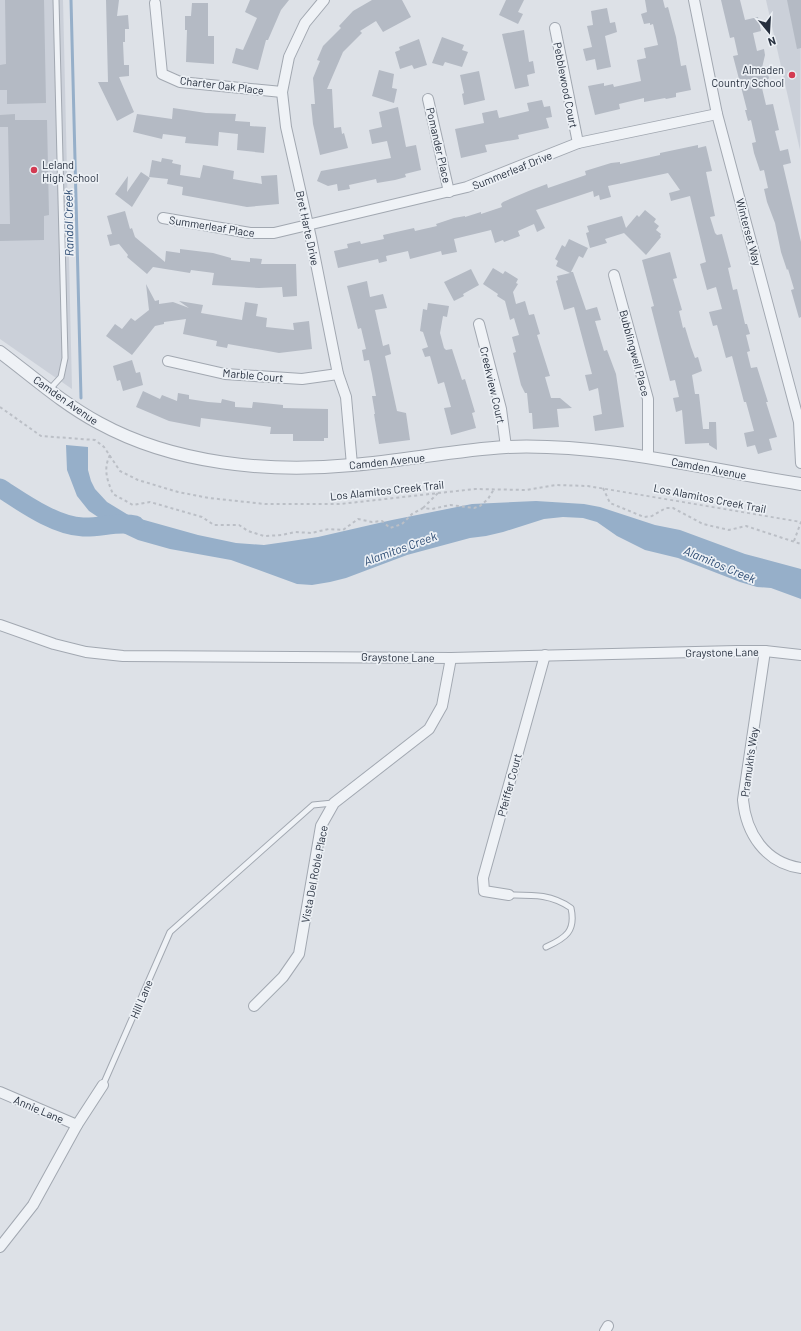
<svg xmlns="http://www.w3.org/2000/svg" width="801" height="1331" font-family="Barlow,sans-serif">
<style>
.built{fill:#cbd0d9}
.water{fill:#96afc9}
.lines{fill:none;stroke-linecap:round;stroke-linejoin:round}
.stream{stroke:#96afc9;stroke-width:3}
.river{stroke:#96afc9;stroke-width:19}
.building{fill:#b4bac4}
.service-casing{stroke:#a2a8b1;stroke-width:7}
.minor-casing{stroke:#a2a8b1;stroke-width:12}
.tertiary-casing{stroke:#a2a8b1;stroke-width:14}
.path{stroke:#bbbfc6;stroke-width:2;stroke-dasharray:3 3;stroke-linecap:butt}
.service{stroke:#eff2f6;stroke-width:5}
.minor{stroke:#eff2f6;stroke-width:10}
.tertiary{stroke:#eff2f6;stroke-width:12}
.poi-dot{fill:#d33b52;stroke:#ecf0f5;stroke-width:1.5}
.labels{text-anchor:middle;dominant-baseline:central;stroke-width:3.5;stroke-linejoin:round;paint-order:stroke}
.poi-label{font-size:11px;fill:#262f3e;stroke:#ecf0f5;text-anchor:end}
.street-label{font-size:11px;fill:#262f3e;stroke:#ecf0f5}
.water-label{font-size:12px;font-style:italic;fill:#2e4d74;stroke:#ecf0f5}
</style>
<rect width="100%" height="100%" fill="#dde1e7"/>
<g class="built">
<polygon points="0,0 63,0 72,389 0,339"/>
<polygon points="766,0 801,0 800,150"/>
</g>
<polygon class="water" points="66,445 88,447 88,470 91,481 95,489 107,502 130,516 198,535 236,543 264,545 285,542 318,537 392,520 472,504 536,501 584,504 600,507 655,525 680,530 745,554 801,569 801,599 771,588 757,587 740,582 678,558 645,550 617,536 597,522 583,518 563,517 544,519 503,532 486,536 470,538 407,555 346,578 330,582 312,585 297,584 231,560 170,549 138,540 119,531 89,511 77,496 67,470"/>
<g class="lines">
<polyline class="stream" points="71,0 81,398"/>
<path class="river" d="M0,488c22,14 55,38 83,39 16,1 36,-6 52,-2"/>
</g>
<g class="building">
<polygon points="5,0 44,0 46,103 7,104 7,90 0,90 0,65 6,64"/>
<polygon points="106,0 119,0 117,16 128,15 129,29 125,29 125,42 123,42 124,65 129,65 129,76 119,77 134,112 117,121 98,82 108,82"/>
<polygon points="250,0 289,0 281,10 268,40 266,40 258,70 232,63 236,48 243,50 257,18 245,12"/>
<polygon points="372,0 402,0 411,17 383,32 376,21 360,31 362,33 343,52 327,89 332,89 334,128 341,127 342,134 344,133 348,148 320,155 313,124 311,104 315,104 313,78 320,61 317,60 323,46 341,28 339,26 353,11"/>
<polygon points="506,0 524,0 518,12 523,14 518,24 499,15"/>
<polygon points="645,0 663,0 665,8 668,7 676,37 681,66 686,65 691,90 676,93 676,97 666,99 665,98 644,102 644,98 619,104 620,109 595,115 588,86 604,83 604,86 613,84 614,87 641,81 637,60 646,58 644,48 658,45 653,24 650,25 650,23 644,24 641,14 647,12"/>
<polygon points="721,0 740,0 745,20 758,17 761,31 753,33 757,51 764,49 765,55 761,72 767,70 769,78 762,88 766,105 773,104 779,130 775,131 780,151 788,149 791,163 783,165 801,242 801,317 799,318 791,290 794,289 788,269 787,270 781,252 775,223 767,202 764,189 768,188 764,170 760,171 754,153 752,143 756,142 751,120 748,121 745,110 747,110 733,56 738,55 734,37 730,38"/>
<polygon points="787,0 801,0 801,48 797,49"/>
<polygon points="192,3 208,3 208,36 214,36 214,64 186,62 187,30 185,30 185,16 191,16"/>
<polygon points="607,8 610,23 615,22 617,32 605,36 611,67 597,70 595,59 586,61 583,49 592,47 587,26 593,25 591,11"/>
<polygon points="524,30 529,62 533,61 535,73 527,75 529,86 515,89 502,34"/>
<polygon points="442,37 464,45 462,50 468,52 462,67 445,62 443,66 432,63"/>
<polygon points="419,39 427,65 414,69 412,65 400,69 395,52 400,50 399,47"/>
<polygon points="379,70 394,74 392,88 397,89 394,103 372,96"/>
<polygon points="479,71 485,100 464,105 462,94 464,93 460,75"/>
<polygon points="542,100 544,107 550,106 552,117 546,118 549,128 518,135 519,139 485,145 487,152 461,158 455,129 484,123 482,113 497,110 499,118 529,111 527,103"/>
<polygon points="398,107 406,147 416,145 421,170 405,174 406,177 395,180 377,183 376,179 349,185 350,189 338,191 337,184 328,186 317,181 321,171 391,158 387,141 372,144 369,130 382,127 379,112"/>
<polygon points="173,108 206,113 236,114 235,121 250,122 250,126 266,127 264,153 237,150 238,134 219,132 218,146 185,143 186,137 163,134 162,139 133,132 137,114 172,119"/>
<polygon points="15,114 15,120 47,120 49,215 44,216 44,240 0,241 0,224 10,224 8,127 0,127 0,115"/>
<polygon points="698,145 698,148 706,146 712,171 706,172 715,216 710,217 715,233 717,235 722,234 731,267 728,268 733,290 737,289 745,324 747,324 750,334 746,335 750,351 747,352 751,368 757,367 768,402 766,402 777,437 769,439 772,450 758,454 755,445 747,447 744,433 754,431 746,402 744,402 732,356 726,358 717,325 713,326 709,312 722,309 716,287 707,290 700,264 706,262 690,196 671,201 669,193 680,190 668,173 608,186 611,197 600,200 599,195 594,197 593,191 536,210 545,228 537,232 534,224 518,231 520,236 504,242 503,240 495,243 491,230 454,239 457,252 442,255 441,251 410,259 408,251 386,256 387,261 379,263 378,259 338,268 334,251 348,248 347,244 360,241 361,244 384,239 383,235 414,228 415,231 437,226 436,224 454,218 465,216 465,217 481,212 481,214 502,207 501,204 503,202 531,190 547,184 548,188 586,175 585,171 611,163 620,162 620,164 660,155 660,153"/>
<polygon points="162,158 173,160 172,163 181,165 180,175 200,178 203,165 234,171 233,179 262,184 261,176 277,175 279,204 247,207 182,195 183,187 167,184 168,179 149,177 152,160 161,162"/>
<polygon points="141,172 150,178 132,207 115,194 128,176 127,192"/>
<polygon points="645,210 656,219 654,222 659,226 656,230 661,234 660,236 661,237 646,255 624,233 605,239 607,243 590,248 586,233 589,232 587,226 622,216 626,228 637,215 639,217"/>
<polygon points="125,211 130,229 132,228 135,237 165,262 166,251 180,253 180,249 213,253 231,258 231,260 250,262 250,258 262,259 261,264 296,264 297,296 283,297 282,287 259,288 212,285 214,273 191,270 190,273 153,267 147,274 127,257 128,255 119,244 110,246 107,235 112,234 107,216"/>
<polygon points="569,239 588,248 583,258 579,256 571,272 573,272 586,310 597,307 601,320 595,321 604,351 607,350 616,374 624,427 595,431 593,416 602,414 598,388 589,391 585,375 592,374 574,307 564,310 556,281 558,280 557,276 570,273 556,266 558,261 555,259 562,245 565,247"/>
<polygon points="670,252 677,278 673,279 682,310 679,311 683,328 685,327 691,347 695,358 698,357 702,371 692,375 695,394 699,394 703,429 709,429 709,422 716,422 717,450 709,445 709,443 685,444 682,410 676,412 673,398 679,397 675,380 670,381 651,307 654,306 642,260"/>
<polygon points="493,268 503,274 505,271 518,279 516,283 518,284 513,292 516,304 525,301 529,315 534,314 540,334 537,335 550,376 545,377 551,398 560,398 572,408 557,409 559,427 533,429 532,413 529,413 527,393 525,393 521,385 513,353 516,352 512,337 519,335 514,318 510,320 505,301 497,296 498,294 483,284"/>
<polygon points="471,269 479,285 463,294 464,296 454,301 444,282"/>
<polygon points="367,281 370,297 383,294 387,308 375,310 383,346 389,344 391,354 385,356 397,411 406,413 410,440 379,444 374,414 375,414 372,396 376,396 372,374 369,360 364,361 362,350 366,349 361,328 358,329 347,286"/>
<polygon points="146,284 155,301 159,300 159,304 173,302 189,308 179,301 203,305 201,313 242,320 245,302 258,304 256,316 267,318 266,327 294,330 293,323 309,321 312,349 279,353 228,344 227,348 216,346 217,341 183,334 186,319 164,322 164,324 155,326 132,355 106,336 115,324 122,329 131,318 135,321 149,310"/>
<polygon points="428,303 449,306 447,317 443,316 440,333 444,348 446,350 452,349 462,380 465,379 475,412 472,413 476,428 451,435 444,408 451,407 444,382 438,384 430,356 425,357 422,349 428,347 423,332 420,331 423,309 427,310"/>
<polygon points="132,360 136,373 140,372 143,385 123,391 120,380 117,381 113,366"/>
<polygon points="143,391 160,399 162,395 177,401 178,393 189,395 189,399 208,402 221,403 222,399 235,402 235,407 252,408 253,402 283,405 283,408 328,409 328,438 324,438 324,441 293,441 293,434 270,434 271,427 201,418 200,427 169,421 136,407"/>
</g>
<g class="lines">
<g class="service-casing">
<g id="service">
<polyline points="49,390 61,377 65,358 56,0"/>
<path d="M509,895c23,0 42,-1 62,13 5,23 -5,30 -25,39"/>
<polyline points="103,1085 170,932 313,805 333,803"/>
</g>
</g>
<g class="minor-casing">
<g id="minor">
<polyline points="324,0 305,23 289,57 282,92 286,127 311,238 338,374 346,397 352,465"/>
<polyline points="694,0 717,114 799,422 801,463"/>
<polyline points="155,3 162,74 180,82 282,92"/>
<polyline points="555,28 578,143"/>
<polyline points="428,99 449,192"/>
<polyline points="163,218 250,233 274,233 467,187 578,143 717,114"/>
<polyline points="614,275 648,399 648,456"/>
<polyline points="479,324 501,409 506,447"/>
<polyline points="168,361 225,374 302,379 338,374"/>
<polyline points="0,625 54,644 86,652 123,656 451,658 737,651 765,651 801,655"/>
<path d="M765,651l-22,149c3,33 22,63 58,68"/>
<polyline points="509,895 484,891 483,878 545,655"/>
<polyline points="254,1006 283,977 299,954 321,826 334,803 429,729 442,706 451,658"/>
<polyline points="0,1092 77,1125"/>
<polyline points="0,1247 33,1205 77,1125 103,1085"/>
<polyline points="605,1331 608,1326"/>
</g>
</g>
<g class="tertiary-casing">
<path id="tertiary" d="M0,352c32,24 63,52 99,71 75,41 169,50 253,42 51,-4 103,-15 154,-18 100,-4 197,22 295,37"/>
</g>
<g class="path">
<polyline points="0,407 41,436 95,440 104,447 120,471 138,480 178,492 209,498 265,504 340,504 475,489 526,490 556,485 588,486 801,522"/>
<path d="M110,455c-7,14 -3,25 3,39l20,11 17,-3 52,15 12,8h25l9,6 16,5 18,-1 13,-3 16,1 18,-4 14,1 15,-11 14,3 10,-1 8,7 12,-4 10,-10 11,-6 9,1 18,-4 24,3 6,-2 8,-7 6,-10"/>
<polyline points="603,488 610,503 644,517 652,516 666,508 673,508 703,524 729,530 746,526 801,544"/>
<polyline points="423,508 438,493"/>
<polyline points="794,541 801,522"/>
</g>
<use href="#service" class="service"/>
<use href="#minor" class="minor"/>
<use href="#tertiary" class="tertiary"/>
</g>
<g class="poi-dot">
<circle cx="792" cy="75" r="4"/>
<circle cx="34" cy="170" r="4"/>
</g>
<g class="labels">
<g class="poi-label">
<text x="784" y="69">Almaden<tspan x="784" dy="13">Country School</tspan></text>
<text x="42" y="164" text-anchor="start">Leland<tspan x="42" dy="13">High School</tspan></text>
</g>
<g class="street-label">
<text transform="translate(222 85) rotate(7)">Charter Oak Place</text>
<text transform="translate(566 85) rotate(79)">Pebblewood Court</text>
<text transform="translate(439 145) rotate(77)">Pomander Place</text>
<text transform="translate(512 170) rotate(-22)">Summerleaf Drive</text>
<text transform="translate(212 226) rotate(9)">Summerleaf Place</text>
<text transform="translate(308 228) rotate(78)">Bret Harte Drive</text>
<text transform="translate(749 232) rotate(75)">Winterset Way</text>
<text transform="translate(635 353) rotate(75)">Bubblingwell Place</text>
<text transform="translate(253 375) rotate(5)">Marble Court</text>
<text transform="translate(493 385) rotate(77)">Creekview Court</text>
<text transform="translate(66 400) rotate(35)">Camden Avenue</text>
<text transform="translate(387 461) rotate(-6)">Camden Avenue</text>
<text transform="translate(709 468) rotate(11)">Camden Avenue</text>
<text transform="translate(387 490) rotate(-6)">Los Alamitos Creek Trail</text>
<text transform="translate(710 498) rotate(11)">Los Alamitos Creek Trail</text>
<text transform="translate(722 652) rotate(-1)">Graystone Lane</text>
<text transform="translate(398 657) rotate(1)">Graystone Lane</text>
<text transform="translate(749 762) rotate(-82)">Pramukh's Way</text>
<text transform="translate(509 785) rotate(-75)">Pfeiffer Court</text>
<text transform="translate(314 874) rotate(-79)">Vista Del Roble Place</text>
<text transform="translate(141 999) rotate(-67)">Hill Lane</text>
<text transform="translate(39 1109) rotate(23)">Annie Lane</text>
</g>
<g class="water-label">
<text transform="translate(68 223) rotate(-91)">Randol Creek</text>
<text transform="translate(400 548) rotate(-20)">Alamitos Creek</text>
<text transform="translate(720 564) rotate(23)">Alamitos Creek</text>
</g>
</g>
<g transform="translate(769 32) rotate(162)" stroke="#ecf0f5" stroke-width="3" paint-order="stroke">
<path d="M0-3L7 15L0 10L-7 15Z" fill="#262f3e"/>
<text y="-6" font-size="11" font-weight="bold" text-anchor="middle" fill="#262f3e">N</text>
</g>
</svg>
